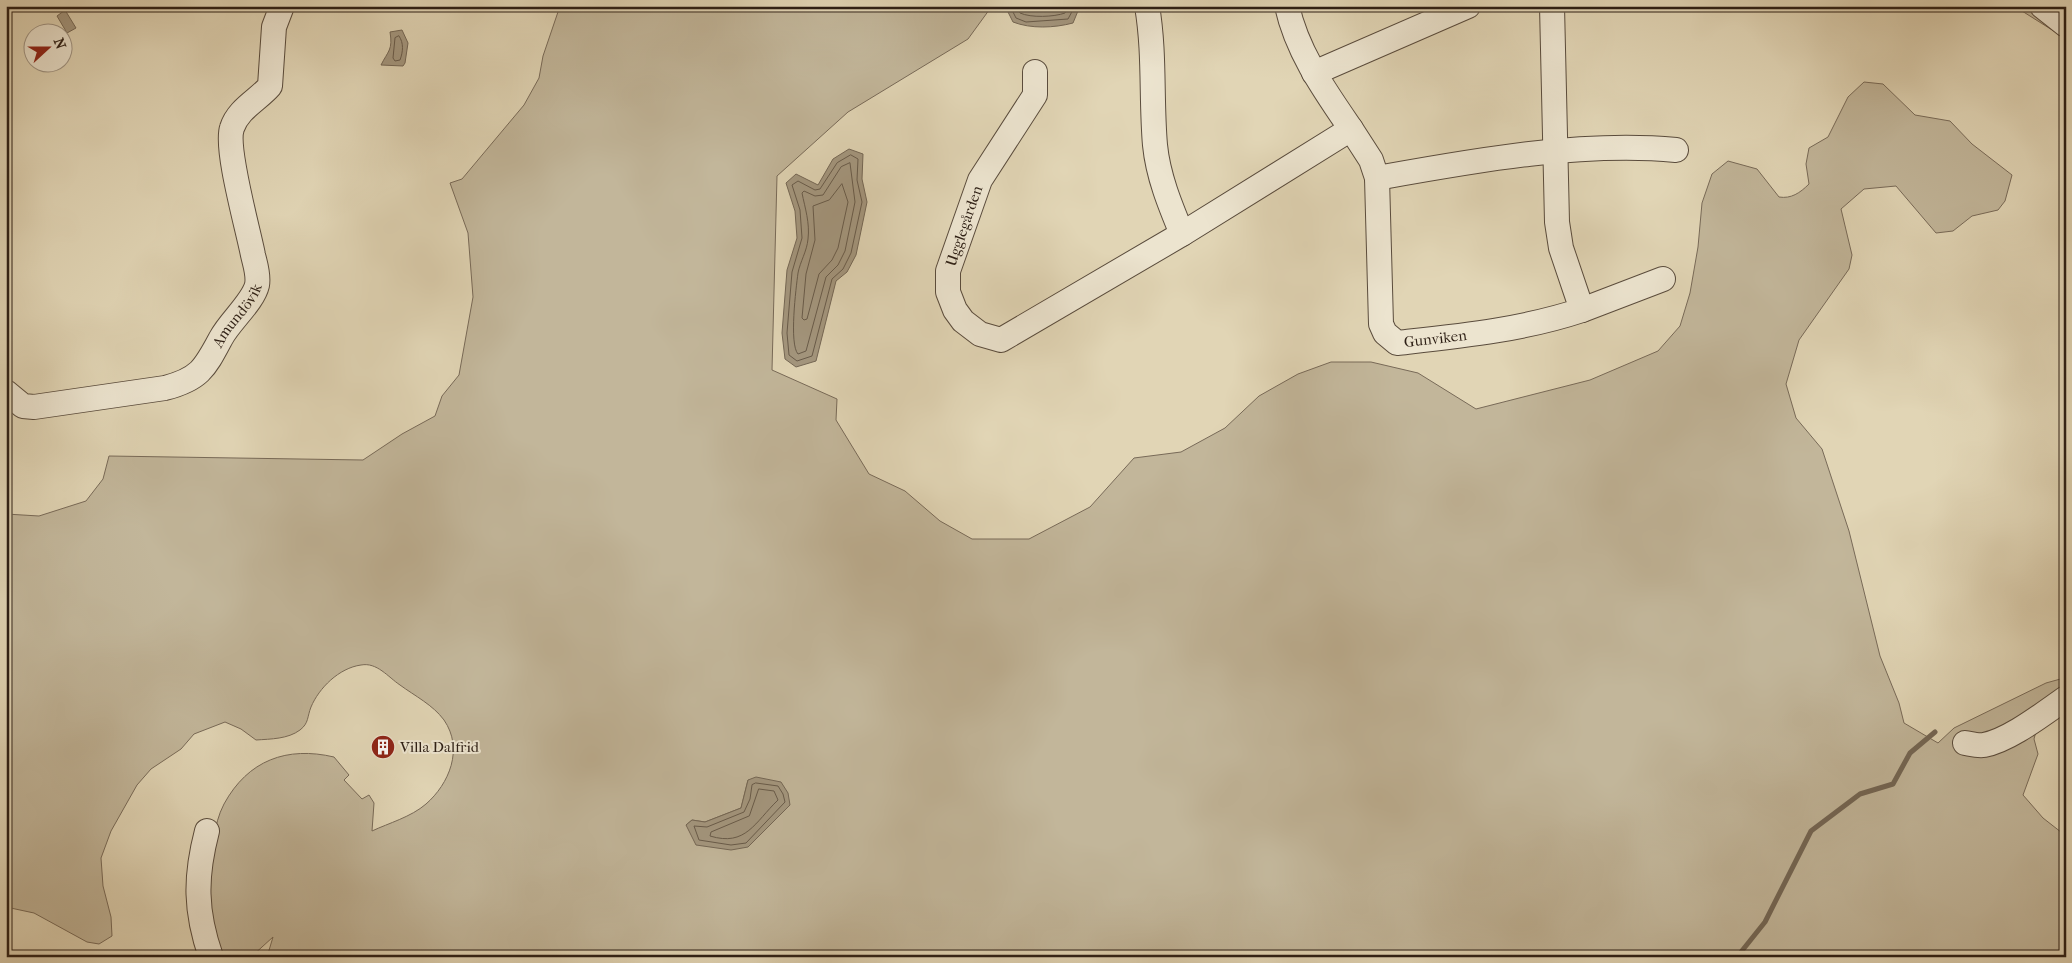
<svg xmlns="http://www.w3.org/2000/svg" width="2072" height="963" font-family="'IM FELL French Canon',serif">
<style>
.green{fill:#c2b69a;stroke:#786a58;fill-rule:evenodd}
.water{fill:#a4977f;stroke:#746755}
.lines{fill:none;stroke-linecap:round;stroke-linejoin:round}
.shore{stroke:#685b4a;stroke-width:1}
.stream{stroke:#746755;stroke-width:5}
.minor-casing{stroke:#5a4c3d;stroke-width:26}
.minor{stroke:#ece4cf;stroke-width:24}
.labels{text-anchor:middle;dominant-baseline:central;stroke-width:4;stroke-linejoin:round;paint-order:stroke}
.street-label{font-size:15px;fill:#2d1f15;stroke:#ece4cf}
.poi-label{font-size:15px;fill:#2d1f15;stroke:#ece4cf;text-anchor:start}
</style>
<rect width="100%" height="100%" fill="#e1d5b5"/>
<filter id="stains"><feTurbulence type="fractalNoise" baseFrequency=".004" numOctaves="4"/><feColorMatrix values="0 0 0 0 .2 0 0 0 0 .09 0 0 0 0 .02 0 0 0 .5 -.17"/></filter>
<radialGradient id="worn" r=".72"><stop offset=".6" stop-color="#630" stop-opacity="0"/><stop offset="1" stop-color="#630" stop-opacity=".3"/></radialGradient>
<g class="green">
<path d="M560,6h432l-24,33 -120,73 -71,64 -5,194 65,29 -1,21 33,54 36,17 35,30 32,18h57l61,-32 44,-49 47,-6 44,-24 34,-32 39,-22 33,-12h40l47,11 58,36 114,-29 68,-29 22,-25 10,-33 8,-46 4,-44 10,-29 16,-13 29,8 22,28c12,2 21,-4 30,-13l-3,-20 3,-16 19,-11 20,-40 16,-15 19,2 32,31 35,6 22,23 40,31 -7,26 -7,9 -26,6 -19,15 -17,2 -40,-47 -32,3 -23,20 11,46 -3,14 -50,71 -13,44 10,34 26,31 27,82 31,125 19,47 5,20 34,20 16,-15 92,-45 18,-5 2,17 -24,14 -8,30 4,15 -15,41 20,23 23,18v121h-1799l6,-20 -22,20h-31c-4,-11 -10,-21 -13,-32 -3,-14 2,-35 3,-50 2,-23 3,-50 14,-71 24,-44 63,-58 110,-47l15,18 -5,5 18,19 7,-4 5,8 -2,28c17,-8 39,-14 54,-27 23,-20 38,-55 18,-84 -11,-15 -29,-24 -44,-35 -12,-8 -23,-23 -39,-20 -22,3 -42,23 -50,42 -4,10 -2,16 -11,23 -12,9 -29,9 -44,10l-15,-11 -16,-7 -31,12 -13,15 -30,20 -14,16 -26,46 -10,27 2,28 8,31 1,19 -13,8 -12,-2 -53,-29 -28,-6v-393l33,2 47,-15 17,-22 6,-23 254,4 39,-26 33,-18 7,-20 17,-21 14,-78 -5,-64 -18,-50 12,-4 62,-74 15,-27 4,-22zM748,780l42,25 -23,22 -81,-2 6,-5 13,2 36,-14z"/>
<polygon points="2014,6 2027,6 2060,33 2057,33"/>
</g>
<g class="water">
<path d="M1005,6h75l-7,17c-19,5 -42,6 -60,-1z"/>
<polygon points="65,10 76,28 67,33 57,16"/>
<path d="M402,30l6,13 -3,20 -2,3 -22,-1c7,-14 12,-15 9,-33z"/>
<polygon points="849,149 863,154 862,179 867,202 856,255 847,272 836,281 816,361 796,367 785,359 782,333 787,270 797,238 795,211 786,183 796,174 818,185 833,159"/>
<polygon points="756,777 781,782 788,793 790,805 748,847 731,850 696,845 686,825 692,820 705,822 741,808 748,780"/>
</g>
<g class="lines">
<g class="shore">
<polyline points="1010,6 1016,18 1026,22 1068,19 1075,6"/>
<path d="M1016,6l4,7c11,5 34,4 45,0l3,-7"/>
<path d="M399,36c5,7 4,16 1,24l-5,1 -2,-3 2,-20z"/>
<polygon points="851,155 858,159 857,180 862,202 851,253 843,269 832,279 812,356 797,361 789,355 787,333 792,272 802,238 800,210 792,185 798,181 815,190 820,189 837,163"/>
<path d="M850,163l5,39 -10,49 -7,14 -12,12 -20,74 -8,3c-9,-10 -2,-66 0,-81 2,-11 9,-22 10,-34 2,-16 -3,-31 -6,-46l2,-2 11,5 8,-1 18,-28z"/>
<polygon points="842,184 848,202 838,248 832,260 819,274 807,319 804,320 802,318 806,274 815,240 813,206 829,200"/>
<polygon points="756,783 778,786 783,794 785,802 746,843 731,845 699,840 694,826 707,827 744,812 750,799 752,785"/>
<path d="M759,789l15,2 4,9c-23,22 -32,47 -68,36l1,-4 38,-16z"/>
</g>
<polyline class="stream" points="1737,957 1765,922 1811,831 1860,794 1893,784 1910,753 1935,732"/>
<g class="minor-casing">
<g id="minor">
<path d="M1147,6c8,47 4,93 8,139 3,31 15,60 27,89"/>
<polyline points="2042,6 2066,25"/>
<path d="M1035,72v23l-55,85 -32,91v21l7,18 8,11 17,13 21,6 181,-106 169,-105c-26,-38 -54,-77 -64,-123"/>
<polyline points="1314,73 1468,6"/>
<path id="s1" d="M1351,129l20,31 6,18 4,146 4,9 12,10c63,-7 125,-13 185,-33l-21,-62 -4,-26 -5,-216"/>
<path d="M1377,178c95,-17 203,-37 299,-28"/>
<polyline points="1582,310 1663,279"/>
<path id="s2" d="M6,392l17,14 11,1 131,-19c35,-9 40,-20 56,-50 9,-17 32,-36 36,-53 2,-10 -2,-21 -4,-30 -5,-26 -28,-107 -21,-127 6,-19 26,-28 38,-42l4,-59 8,-21"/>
<path d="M1965,743c6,1 13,3 19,2 26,-5 60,-32 82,-47"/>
<path d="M207,831c-12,46 -12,80 4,126"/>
</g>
</g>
<use href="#minor" class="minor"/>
</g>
<defs>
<g id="building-disc" transform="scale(1.25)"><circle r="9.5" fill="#8f2418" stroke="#ece4cf"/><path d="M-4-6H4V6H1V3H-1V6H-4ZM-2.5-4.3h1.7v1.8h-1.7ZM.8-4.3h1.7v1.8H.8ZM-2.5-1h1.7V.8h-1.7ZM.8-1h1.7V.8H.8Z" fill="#fff"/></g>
</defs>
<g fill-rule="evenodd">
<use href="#building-disc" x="383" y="747"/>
</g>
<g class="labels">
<g class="street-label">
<text transform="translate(964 226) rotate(-71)">Ugglegården</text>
<text stroke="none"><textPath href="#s2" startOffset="272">Amundövik</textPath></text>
<text stroke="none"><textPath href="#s1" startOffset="266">Gunviken</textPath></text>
</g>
<g class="poi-label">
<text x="400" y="747">Villa Dalfrid</text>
</g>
</g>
<rect width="2072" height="963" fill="none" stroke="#e1d5b5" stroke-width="25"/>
<rect x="8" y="8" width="2057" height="948" fill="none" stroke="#2d1f15" stroke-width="2.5"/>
<rect x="12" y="12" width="2047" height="938" fill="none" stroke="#2d1f15"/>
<g transform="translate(48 48) rotate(69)"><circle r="24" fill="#ece4cf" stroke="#a09585"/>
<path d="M0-4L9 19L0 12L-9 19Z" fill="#8f2418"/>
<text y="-8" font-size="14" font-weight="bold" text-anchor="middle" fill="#2d1f15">N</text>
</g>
<rect width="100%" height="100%" filter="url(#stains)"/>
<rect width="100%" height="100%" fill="url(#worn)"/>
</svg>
